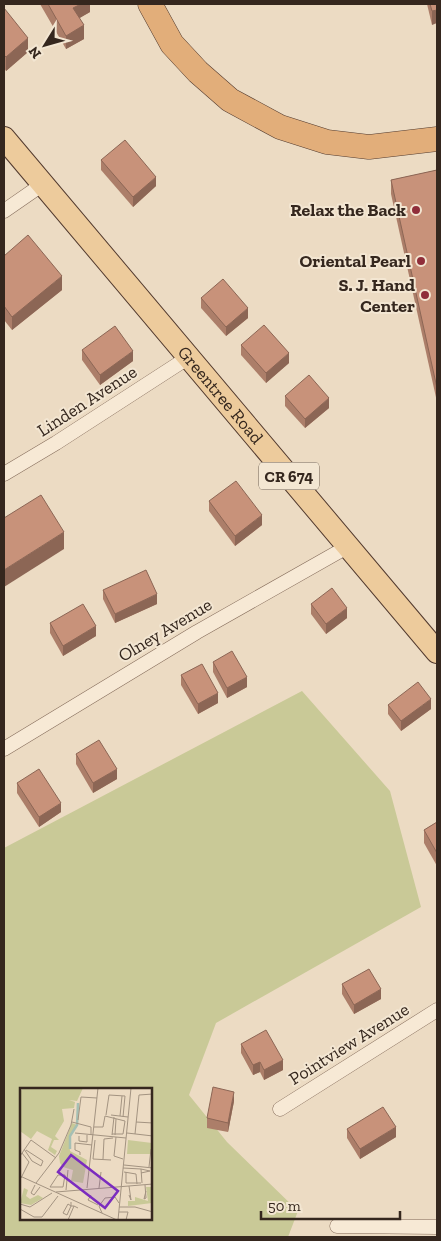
<svg xmlns="http://www.w3.org/2000/svg" width="441" height="1241" font-family="'Zilla Slab',serif">
<style>
.green{fill:#c9c997;fill-rule:evenodd}
.lines{fill:none;stroke-linecap:round;stroke-linejoin:round}
.minor-casing{stroke:#856c5b;stroke-width:15}
.primary-casing{stroke:#533b2f;stroke-width:24}
.trunk-casing{stroke:#533b2f;stroke-width:25}
.minor{stroke:#f7e9d5;stroke-width:14}
.primary{stroke:#edcb9c;stroke-width:22}
.trunk{stroke:#e2ae7a;stroke-width:24}
.wall{fill:#ac7e69}
.shaded-wall{fill:#8c6655}
.building{fill:#c8927a;stroke:#8c6655}
.poi-dot{fill:#902e3a;stroke:#f3e6d2;stroke-width:2}
.labels{text-anchor:middle;dominant-baseline:central;stroke-width:4;stroke-linejoin:round;paint-order:stroke}
.shield{fill:#f3e6d2;stroke:#6e6054;stroke-width:1}
.shield-label{font-size:16px;font-weight:bold;fill:#35271e}
.poi-label{font-size:18px;font-weight:bold;fill:#35271e;stroke:#f3e6d2;text-anchor:end}
.street-label{font-size:18px;fill:#35271e;stroke:#f3e6d2}
.inset-river{fill:none;stroke:#a5bfb4;stroke-width:2.5}
.inset-road{fill:none;stroke:#a39381;stroke-width:1}
.view{fill:#7b2cbf;fill-opacity:0.15;stroke:#7b2cbf;stroke-width:2.5}
.inset-edge{fill:none;stroke:#35271e;stroke-width:2.5}
</style>
<rect width="100%" height="100%" fill="#ecdbc3"/>
<path class="green" d="M302,691l88,100 31,116 -205,116 -27,72 38,47 71,69 -10,26h-284v-389zM21,1090h130v130h-130z"/>
<g class="lines">
<g class="minor-casing">
<g id="minor">
<polyline points="4,211 43,184"/>
<polyline points="4,474 56,443 189,357"/>
<polyline points="4,749 197,632 347,547"/>
<polyline points="280,1109 437,1010"/>
<polyline points="337,1226 437,1227"/>
</g>
</g>
<g class="primary-casing">
<g id="primary">
<path id="s1" d="M4,138l433,514"/>
</g>
</g>
<g class="trunk-casing">
<polyline id="trunk" points="150,4 172,44 198,72 230,100 280,127 327,142 369,147 437,139"/>
</g>
<use href="#minor" class="minor"/>
<use href="#primary" class="primary"/>
<use href="#trunk" class="trunk"/>
</g>
<g class="wall">
<polygon points="40,4 90,4 90,12 79,18 84,39 66,49"/>
<polygon points="427,4 437,4 432,25"/>
<polygon points="4,8 28,52 6,71 4,68"/>
<polygon points="101,160 156,186 133,207 101,170"/>
<polygon points="437,170 437,402 391,194 391,180"/>
<polygon points="4,256 62,290 12,330 4,320"/>
<polygon points="201,298 248,318 226,336 201,308"/>
<polygon points="241,345 289,363 266,383 241,355"/>
<polygon points="82,350 133,361 100,385 82,360"/>
<polygon points="285,396 329,408 305,428 285,406"/>
<polygon points="436,421 437,421 437,444 436,438"/>
<polygon points="209,501 262,525 235,546 209,511"/>
<polygon points="103,590 157,604 115,623 103,599"/>
<polygon points="311,604 347,618 326,634 311,614"/>
<polygon points="50,623 96,636 63,656 50,633"/>
<polygon points="213,662 247,687 227,698 213,672"/>
<polygon points="181,675 218,703 198,714 181,685"/>
<polygon points="388,705 431,709 401,731 388,714"/>
<polygon points="76,754 117,779 93,793 76,764"/>
<polygon points="17,783 61,812 39,827 17,793"/>
<polygon points="437,822 437,866 424,843 424,830"/>
<polygon points="342,984 381,999 354,1014 342,994"/>
<polygon points="241,1044 283,1070 264,1080 260,1072 253,1075 241,1053"/>
<polygon points="234,1101 228,1132 207,1128 207,1118"/>
<polygon points="347,1129 396,1137 360,1159 347,1138"/>
</g>
<g class="shaded-wall">
<polygon points="81,4 90,4 90,12 73,22 73,8"/>
<polygon points="437,10 437,23 432,25 432,11"/>
<polygon points="84,25 84,39 66,49 66,36"/>
<polygon points="28,38 28,52 6,71 6,57"/>
<polygon points="156,177 156,186 133,207 133,197"/>
<polygon points="62,276 62,290 12,330 12,317"/>
<polygon points="248,308 248,318 226,336 226,327"/>
<polygon points="133,351 133,361 100,385 100,375"/>
<polygon points="289,353 289,363 266,383 266,373"/>
<polygon points="329,398 329,408 305,428 305,419"/>
<polygon points="262,515 262,525 235,546 235,536"/>
<polygon points="64,532 64,549 4,587 4,570"/>
<polygon points="157,594 157,604 115,623 115,614"/>
<polygon points="347,608 347,618 326,634 326,624"/>
<polygon points="96,626 96,636 63,656 63,646"/>
<polygon points="247,677 247,687 227,698 227,688"/>
<polygon points="218,693 218,703 198,714 198,704"/>
<polygon points="431,699 431,709 401,731 401,721"/>
<polygon points="117,769 117,779 93,793 93,783"/>
<polygon points="61,803 61,812 39,827 39,817"/>
<polygon points="381,989 381,999 354,1014 354,1005"/>
<polygon points="283,1060 283,1070 264,1080 264,1070"/>
<polygon points="260,1062 260,1072 253,1075 253,1065"/>
<polygon points="234,1092 234,1101 228,1132 228,1123"/>
<polygon points="396,1127 396,1137 360,1159 360,1149"/>
</g>
<g class="building">
<polygon points="48,4 81,4 73,8 84,25 66,36"/>
<polygon points="430,4 437,4 437,10 432,11"/>
<polygon points="4,8 28,38 6,57 4,55"/>
<polygon points="125,140 156,177 133,197 101,160"/>
<polygon points="437,170 437,388 391,180"/>
<polygon points="28,235 62,276 12,317 4,306 4,256"/>
<polygon points="223,279 248,308 226,327 201,298"/>
<polygon points="264,325 289,353 266,373 241,345"/>
<polygon points="115,326 133,351 100,375 82,350"/>
<polygon points="309,375 329,398 305,419 285,396"/>
<polygon points="236,481 262,515 235,536 209,501"/>
<polygon points="41,495 64,532 4,570 4,518"/>
<polygon points="146,570 157,594 115,614 103,590"/>
<polygon points="332,588 347,608 326,624 311,604"/>
<polygon points="83,604 96,626 63,646 50,623"/>
<polygon points="232,651 247,677 227,688 213,662"/>
<polygon points="202,664 218,693 198,704 181,675"/>
<polygon points="418,682 431,699 401,721 388,705"/>
<polygon points="99,740 117,769 93,783 76,754"/>
<polygon points="39,769 61,803 39,817 17,783"/>
<polygon points="437,822 437,853 424,830"/>
<polygon points="369,969 381,989 354,1005 342,984"/>
<polygon points="266,1030 283,1060 264,1070 260,1062 253,1065 241,1044"/>
<polygon points="213,1087 234,1092 228,1123 207,1118"/>
<polygon points="383,1107 396,1127 360,1149 347,1129"/>
</g>
<g class="poi-dot">
<circle cx="416" cy="210" r="5"/>
<circle cx="421" cy="261" r="5"/>
<circle cx="425" cy="295" r="5"/>
</g>
<g class="labels">
<rect class="shield" x="259" y="462.5" width="60" height="27" rx="4"/>
<g class="shield-label">
<text x="289" y="476">CR 674</text>
</g>
<g class="poi-label">
<text x="406" y="210">Relax the Back</text>
<text x="411" y="261">Oriental Pearl</text>
<text x="415" y="285">S. J. Hand<tspan x="415" dy="21">Center</tspan></text>
</g>
<g class="street-label">
<text stroke="none"><textPath href="#s1" startOffset="336">Greentree Road</textPath></text>
<text transform="translate(87 401) rotate(-33)">Linden Avenue</text>
<text transform="translate(165 630) rotate(-31)">Olney Avenue</text>
<text transform="translate(349 1044) rotate(-32)">Pointview Avenue</text>
</g>
</g>
<g transform="translate(20 1088)">
<rect width="132" height="132" fill="#ecdbc3"/>
<path d="M3,0h60l-6,13 -8,-1 6,2 -1,6 -12,1 2,12 -9,15 4,4h-5l-3,7 6,4 -2,4 -7,-5 4,-11 -15,-8 -6,8 -11,-8v-39zM52,35l5,2 -8,14 1,12 17,9 -4,23 -12,-2 2,-11 -10,-3 -3,-4 -1,-7zM108,52l24,3v11h-25zM126,99h6v16l-24,3v-5h7v-4l13,4zM4,100l4,2 -2,6 4,3 8,-4 5,3 -12,7 -11,-2z" fill="#c9c997"/>
<path class="inset-river" d="M50,61v-13l7,-11 1,-22"/>
<path class="inset-road" d="M86,27l3,-20 16,1 -2,21M91,27l17,2M85,28l20,5 -2,13h-11M100,28l2,-20M58,32l3,-23 16,1M52,34l19,5v8M116,34l17,1M74,39h9l2,-11M55,45l51,5M107,45l26,3M115,46l4,-39 14,-1M92,47l2,-18M95,47l1,-16M59,48v5l8,1v-7M96,49l-2,19 9,3M75,52l-2,19 18,1M4,61l8,12 9,5 2,-5 -17,-11M60,67v-3l-5,-2v-7l17,2M0,68l11,-16 25,18M83,71l1,-20 9,-1M104,77l29,3M129,79l2,-18M103,80l18,1 1,14M121,81l9,2 -9,2M104,84l12,2 1,10M106,84v11h15M38,87h7l-2,12h-13zM0,88l97,44M1,90l8,-16 -7,-9M16,95l23,-30 12,-28 3,-16M15,97l-4,8 3,2 6,-8M125,97l1,13 -2,1 2,-8M67,100l11,-100M79,100l2,-16M46,102l2,-20M36,104l97,-8M71,107l-3,5 10,5M109,107l2,5 -2,-14M51,114v4l-4,9 -4,-2 5,-9 3,2h3l4,2M0,116l10,3 22,-14M99,119h16l18,5M0,121l14,8h8l16,-21M99,124h9l-2,8M82,125l-3,-7 6,-8 10,-1 4,6M48,132l6,-14M98,132l13,-132"/>
<path class="view" d="M51,67l47,36 -13,17 -47,-36z"/>
<rect width="132" height="132" class="inset-edge"/>
</g>
<rect width="441" height="1241" fill="none" stroke="#35271e" stroke-width="10"/>
<g transform="translate(45 45) rotate(233)" stroke="#f3e6d2" stroke-width="4" paint-order="stroke">
<path d="M0-4L9 19L0 12L-9 19Z" fill="#35271e"/>
<text y="-8" font-size="14" font-weight="bold" text-anchor="middle" fill="#35271e">N</text>
</g>
<path d="M261 1211v8h139v-8" fill="none" stroke="#35271e" stroke-width="2.5"/>
<text x="268" y="1211" font-size="15" fill="#35271e" stroke="#f3e6d2" stroke-width="4" paint-order="stroke">50 m</text>
</svg>
